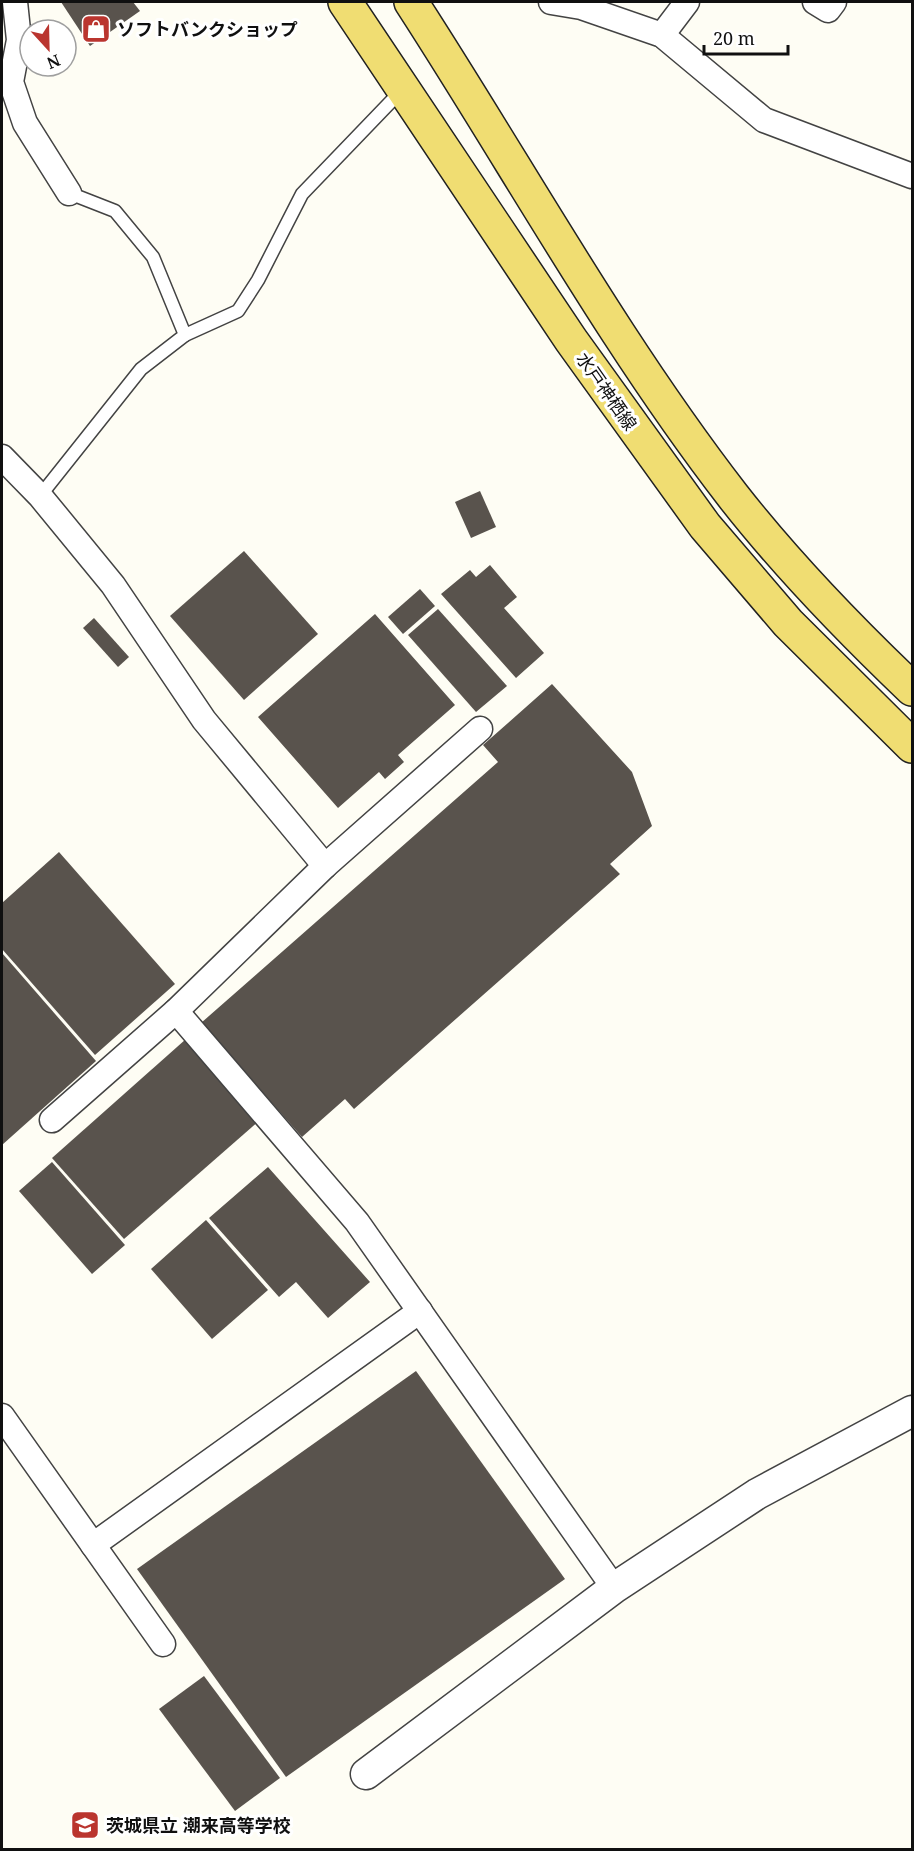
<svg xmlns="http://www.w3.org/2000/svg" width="914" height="1851" font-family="'Noto Serif','Noto Sans JP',serif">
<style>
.building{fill:#59534d}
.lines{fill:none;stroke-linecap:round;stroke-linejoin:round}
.service-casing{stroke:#434343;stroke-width:15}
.minor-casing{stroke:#434343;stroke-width:27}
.tertiary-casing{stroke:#434343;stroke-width:33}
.primary-casing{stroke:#212121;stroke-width:36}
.service{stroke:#fff;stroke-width:12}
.minor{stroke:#fff;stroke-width:24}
.tertiary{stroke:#fff;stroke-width:30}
.primary{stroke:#f0dd72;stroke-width:33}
.labels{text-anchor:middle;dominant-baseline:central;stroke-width:6;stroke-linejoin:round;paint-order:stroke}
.poi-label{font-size:18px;font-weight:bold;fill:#101010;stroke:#fff;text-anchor:start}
.street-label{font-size:18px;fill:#101010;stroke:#fff}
</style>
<rect width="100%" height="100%" fill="#fefdf4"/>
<g class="building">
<polygon points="61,2 133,2 140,11 90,46"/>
<polygon points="480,491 496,527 471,538 455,502"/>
<polygon points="244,551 318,634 244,700 170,616"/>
<polygon points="490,565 517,597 504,608 544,653 516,678 441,594 470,570 476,577"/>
<polygon points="420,589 435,606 403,634 388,617"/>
<polygon points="438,609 507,686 476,712 408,635"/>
<polygon points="375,614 455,705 398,755 404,762 385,779 379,772 338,808 258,717"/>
<polygon points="94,618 129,657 118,667 83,628"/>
<polygon points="552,684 632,772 652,826 610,864 620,874 354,1109 345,1099 302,1137 201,1023 498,762 483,745"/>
<polygon points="59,852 175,984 95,1055 2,949 2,903"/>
<polygon points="2,953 96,1061 2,1145"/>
<polygon points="186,1039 259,1121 124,1239 52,1158"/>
<polygon points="52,1162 125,1245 92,1274 19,1191"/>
<polygon points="268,1167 370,1282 328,1318 296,1282 279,1297 209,1218"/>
<polygon points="206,1220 268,1290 212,1339 151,1269"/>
<polygon points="416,1371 565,1579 286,1777 137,1569"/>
<polygon points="204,1676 280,1778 235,1811 159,1709"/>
</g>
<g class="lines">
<g class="service-casing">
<g id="service">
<polyline points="185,335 238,311 258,280 302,194 402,90"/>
<polyline points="40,496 141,369 185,335 153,257 115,211 69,193"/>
</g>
</g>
<g class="minor-casing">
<g id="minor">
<polyline points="15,2 19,40 11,82 25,123 69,193"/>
<polyline points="551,2 581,7 662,35 764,120 912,176"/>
<polyline points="815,2 828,10 834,2"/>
<polyline points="662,35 687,2"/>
<polyline points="2,457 40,496 113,585 204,720 325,866"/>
<polyline points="176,1011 357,1222 614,1588"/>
<polyline points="52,1120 176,1011 325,866 480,729"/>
<polyline points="2,1416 163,1644"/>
<polyline points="93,1545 420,1311"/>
</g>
</g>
<g class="tertiary-casing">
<polyline id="tertiary" points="366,1774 614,1588 757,1494 912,1411"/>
</g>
<g class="primary-casing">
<g id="primary">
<polyline points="345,2 571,340 705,526 788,623 912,746"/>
<path d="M411,2c107,165 202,339 322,494 54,69 116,133 179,193"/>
</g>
</g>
<use href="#service" class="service"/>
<use href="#minor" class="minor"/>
<use href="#tertiary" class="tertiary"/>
<use href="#primary" class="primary"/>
</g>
<defs>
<g id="shop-square" transform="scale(1.5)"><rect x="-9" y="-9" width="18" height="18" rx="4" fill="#ba352f" stroke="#fff"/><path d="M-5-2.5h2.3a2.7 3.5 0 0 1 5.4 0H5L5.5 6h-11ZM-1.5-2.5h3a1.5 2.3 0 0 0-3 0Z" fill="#fff"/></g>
<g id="school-square" transform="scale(1.5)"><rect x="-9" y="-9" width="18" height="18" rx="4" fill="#ba352f" stroke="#fff"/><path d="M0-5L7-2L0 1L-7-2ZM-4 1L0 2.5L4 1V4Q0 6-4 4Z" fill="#fff"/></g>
</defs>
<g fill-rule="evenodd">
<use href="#shop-square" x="96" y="29"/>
<use href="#school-square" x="85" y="1825"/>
</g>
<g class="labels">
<g class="poi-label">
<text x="117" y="29">ソフトバンクショップ</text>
<text x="106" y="1825">茨城県立 潮来高等学校</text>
</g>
<g class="street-label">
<text transform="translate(607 391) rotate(55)">水戸神栖線</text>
</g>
</g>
<rect width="914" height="1851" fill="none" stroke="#101010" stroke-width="6"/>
<g transform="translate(48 48) rotate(158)"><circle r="28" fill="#ffffff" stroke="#9f9f9f" stroke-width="1.5"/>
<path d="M0-4.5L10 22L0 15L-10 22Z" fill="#ba352f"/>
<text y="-9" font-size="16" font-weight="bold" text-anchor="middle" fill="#101010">N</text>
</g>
<path d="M704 45v9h84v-9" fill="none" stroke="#101010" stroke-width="3"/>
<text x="713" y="45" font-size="18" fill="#101010" stroke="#ffffff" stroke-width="4.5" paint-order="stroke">20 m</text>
</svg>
